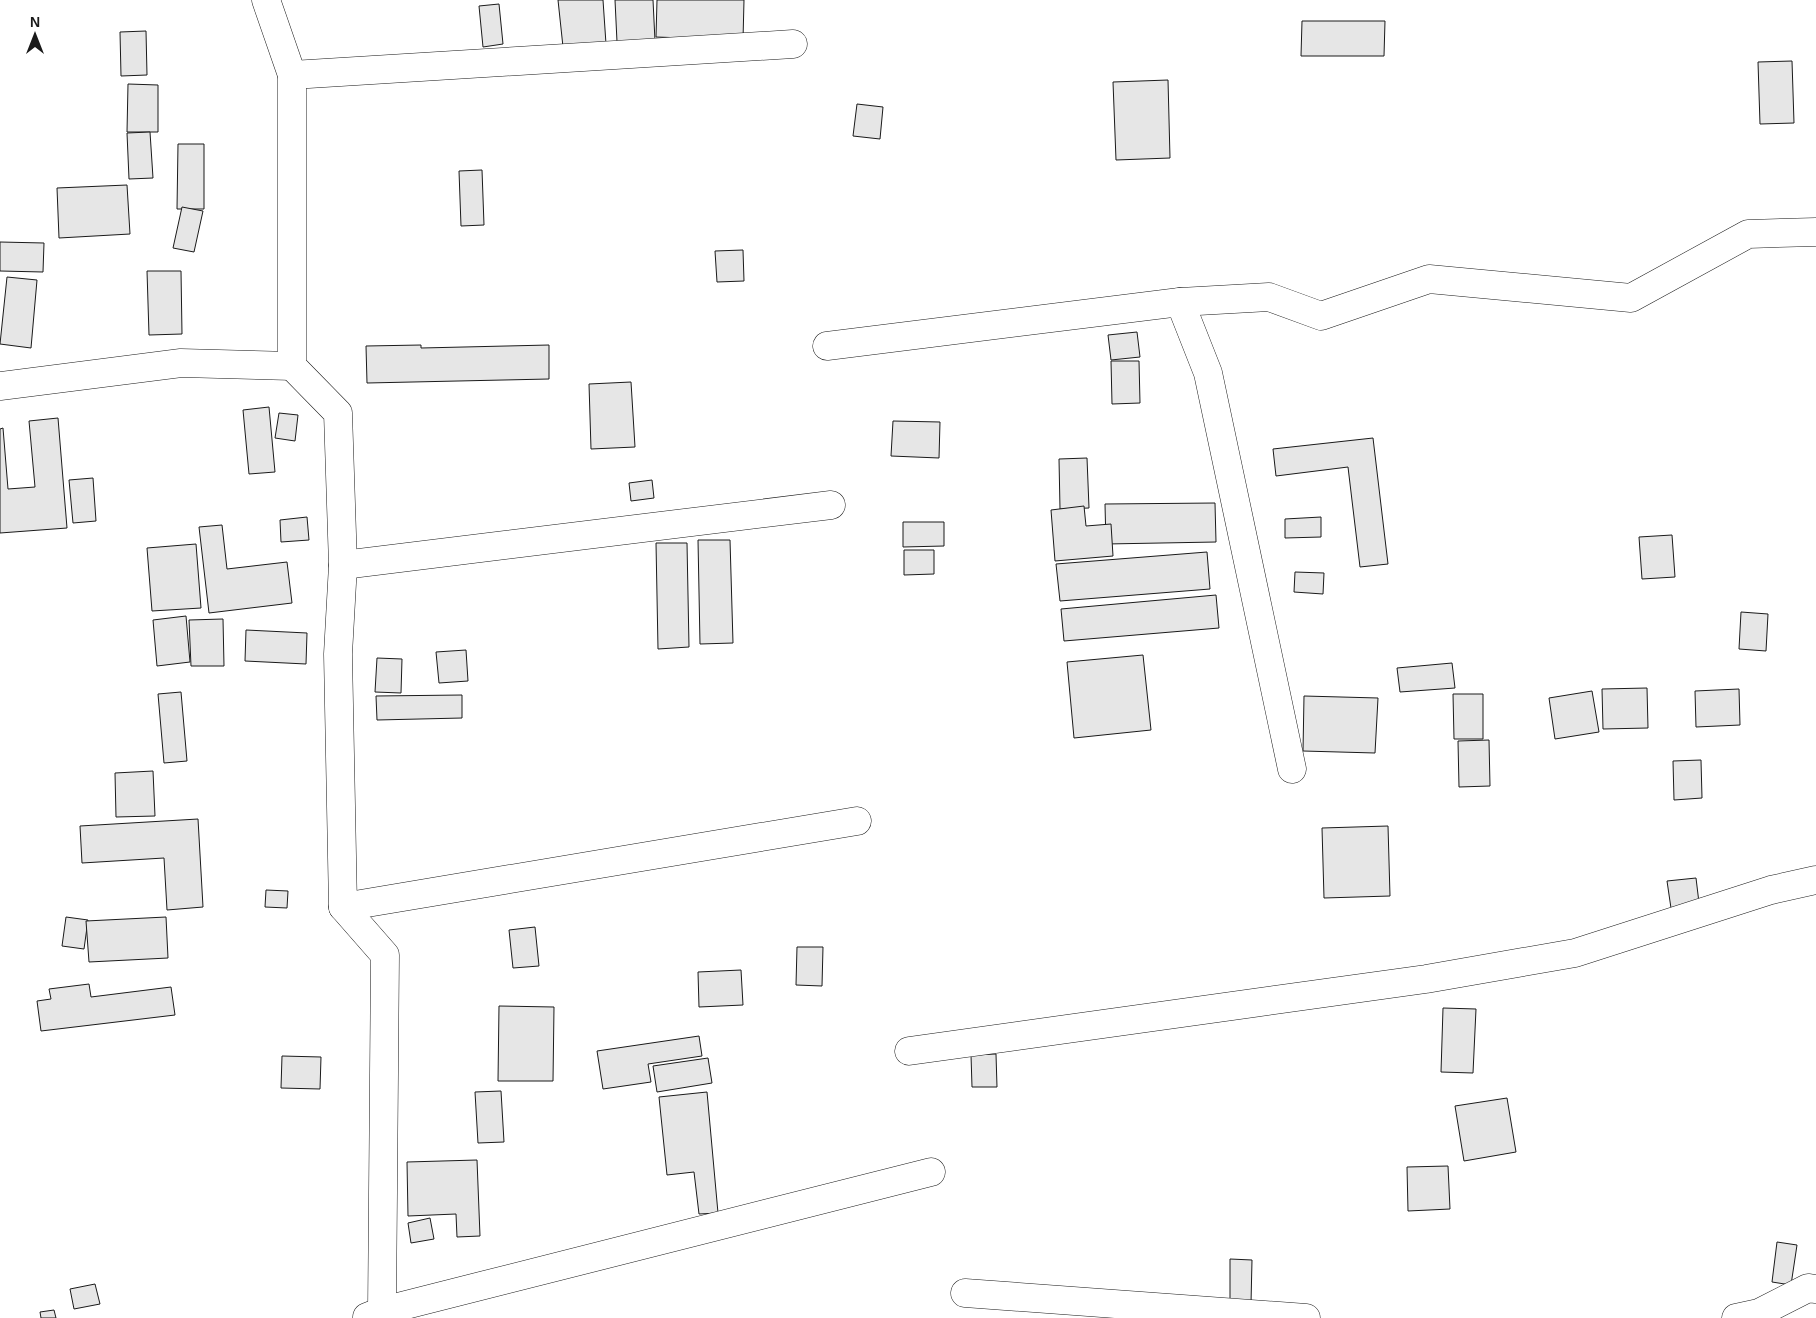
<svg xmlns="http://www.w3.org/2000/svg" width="1816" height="1318" font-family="Arial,sans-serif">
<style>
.building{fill:#e6e6e6;stroke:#1a1a1a}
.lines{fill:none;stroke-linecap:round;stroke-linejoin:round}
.minor-casing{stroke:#1a1a1a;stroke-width:29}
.minor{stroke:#fff;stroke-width:28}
</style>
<rect width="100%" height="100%" fill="#fff"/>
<g class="building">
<polygon points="558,0 603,0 606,44 563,47"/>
<polygon points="615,0 653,0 655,41 617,42"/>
<polygon points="657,0 744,0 743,40 656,37"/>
<polygon points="499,4 503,44 483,47 479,6"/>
<polygon points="1302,21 1385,21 1384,56 1301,56"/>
<polygon points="146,31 147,75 121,76 120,32"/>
<polygon points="1792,61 1794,123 1760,124 1758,62"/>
<polygon points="1168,80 1170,158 1116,160 1113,82"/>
<polygon points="128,84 158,85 158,132 127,132"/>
<polygon points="857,104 883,107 880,139 853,136"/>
<polygon points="150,132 153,178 129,179 127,133"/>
<polygon points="178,144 204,144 204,209 177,209"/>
<polygon points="482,170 484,225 461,226 459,171"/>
<polygon points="127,185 130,234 59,238 57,188"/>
<polygon points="182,207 203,211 194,252 173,248"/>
<polygon points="0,242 44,243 43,272 0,271"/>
<polygon points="743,250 744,281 717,282 715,251"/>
<polygon points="147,271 181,271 182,334 149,335"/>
<polygon points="7,277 37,280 31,348 0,344"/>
<polygon points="1137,332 1140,357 1111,360 1108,335"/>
<polygon points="421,345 421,348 549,345 549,379 367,383 366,346"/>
<polygon points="1111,361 1139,361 1140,403 1112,404"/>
<polygon points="631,382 635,447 591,449 589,384"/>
<polygon points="269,407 275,472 249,474 243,410"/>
<polygon points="279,413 298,415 295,441 275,438"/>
<polygon points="58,418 67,528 0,533 0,429 3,428 8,489 35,487 29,421"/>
<polygon points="893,421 940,422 939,458 891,456"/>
<polygon points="1373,438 1388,564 1360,567 1348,467 1276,476 1273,449"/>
<polygon points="1087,458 1089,508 1060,509 1059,459"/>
<polygon points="93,478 96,521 73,523 69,480"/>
<polygon points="652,480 654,498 631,501 629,483"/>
<polygon points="1215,503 1216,542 1106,544 1105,504"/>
<polygon points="1084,506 1086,526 1111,524 1113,556 1055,561 1051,510"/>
<polygon points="307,517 309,540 281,542 280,520"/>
<polygon points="1321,517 1321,537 1285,538 1285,519"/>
<polygon points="903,522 944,522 944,546 903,547"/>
<polygon points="222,525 227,569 287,562 292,603 209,613 199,527"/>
<polygon points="1672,535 1675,577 1642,579 1639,537"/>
<polygon points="698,540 730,540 733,643 700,644"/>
<polygon points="656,543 687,543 689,647 658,649"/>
<polygon points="196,544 201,608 152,611 147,548"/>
<polygon points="904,550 934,550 934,574 904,575"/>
<polygon points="1207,552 1210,589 1060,601 1056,564"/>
<polygon points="1295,572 1324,573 1323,594 1294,592"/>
<polygon points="1216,595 1219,628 1064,641 1061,609"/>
<polygon points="1741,612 1768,614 1766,651 1739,649"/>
<polygon points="186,616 190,662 157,666 153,620"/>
<polygon points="223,619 224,666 191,666 189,620"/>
<polygon points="246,630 307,633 306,664 245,661"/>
<polygon points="466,650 468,681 439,683 436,652"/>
<polygon points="1143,655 1151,730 1074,738 1067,662"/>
<polygon points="377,658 402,659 401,693 375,692"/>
<polygon points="1452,663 1455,688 1400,692 1397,668"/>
<polygon points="1647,688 1648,728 1603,729 1602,689"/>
<polygon points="1739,689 1740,725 1696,727 1695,691"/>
<polygon points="1592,691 1599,732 1555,739 1549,698"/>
<polygon points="181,692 187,761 164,763 158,694"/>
<polygon points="1453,694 1483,694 1483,739 1454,739"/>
<polygon points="462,695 462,718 377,720 376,696"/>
<polygon points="1304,696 1378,698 1375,753 1303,751"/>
<polygon points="1489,740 1490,786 1459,787 1458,741"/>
<polygon points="1701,760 1702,798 1674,800 1673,761"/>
<polygon points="153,771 155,816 116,817 115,773"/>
<polygon points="198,819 203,907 167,910 164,858 82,863 80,826"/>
<polygon points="1388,826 1390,896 1324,898 1322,828"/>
<polygon points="1696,878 1700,911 1672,915 1667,881"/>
<polygon points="266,890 288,891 287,908 265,907"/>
<polygon points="66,917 88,920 84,949 62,946"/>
<polygon points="166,917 168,958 89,962 86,921"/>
<polygon points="535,927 539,966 513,968 509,930"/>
<polygon points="797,947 823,947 822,986 796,985"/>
<polygon points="741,970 743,1005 699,1007 698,972"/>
<polygon points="89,984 91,997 171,987 175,1015 41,1031 37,1001 51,999 49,989"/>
<polygon points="499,1006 554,1007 553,1081 498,1081"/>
<polygon points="1443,1008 1476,1009 1473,1073 1441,1072"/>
<polygon points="699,1036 702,1056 648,1064 651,1082 603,1089 597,1051"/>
<polygon points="996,1054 997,1087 972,1087 971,1055"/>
<polygon points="282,1056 321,1057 320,1089 281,1088"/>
<polygon points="708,1058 712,1083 657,1092 653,1066"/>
<polygon points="501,1091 504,1142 478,1143 475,1092"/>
<polygon points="707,1092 718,1213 699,1214 694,1172 667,1175 659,1097"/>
<polygon points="1507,1098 1516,1152 1464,1161 1455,1106"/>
<polygon points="477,1160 480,1236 457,1237 456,1214 408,1216 407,1162"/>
<polygon points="1448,1166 1450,1209 1408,1211 1407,1167"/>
<polygon points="430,1218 434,1239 411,1243 408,1223"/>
<polygon points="1777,1242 1797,1245 1791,1285 1772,1282"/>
<polygon points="1230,1259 1252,1260 1251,1304 1230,1304"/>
<polygon points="95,1284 100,1304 74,1309 70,1289"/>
<polygon points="54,1310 56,1318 41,1318 40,1312"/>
</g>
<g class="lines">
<g class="minor-casing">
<g id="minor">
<polyline points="266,0 292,75 292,366 338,413 343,565 338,654 343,907 385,955 382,1311"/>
<polyline points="292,75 793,44"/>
<polyline points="1180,302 1269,297 1321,316 1429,279 1631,298 1748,234 1816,232"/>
<polyline points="827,346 1180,302 1208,373 1292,769"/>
<polyline points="0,386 181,363 292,366"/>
<polyline points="343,565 831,505"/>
<polyline points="343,907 857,821"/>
<polyline points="909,1051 1426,979 1575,953 1771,890 1816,880"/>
<polyline points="965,1293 1306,1318"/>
<polyline points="367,1317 382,1311 931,1172"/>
<polyline points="1736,1318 1759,1313 1808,1288 1816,1289"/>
</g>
</g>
<use href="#minor" class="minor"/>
</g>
<g transform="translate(35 35)" stroke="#ffffff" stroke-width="4" paint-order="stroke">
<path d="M0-4L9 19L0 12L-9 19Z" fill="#1a1a1a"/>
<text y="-8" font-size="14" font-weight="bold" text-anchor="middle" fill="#1a1a1a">N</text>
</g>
</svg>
